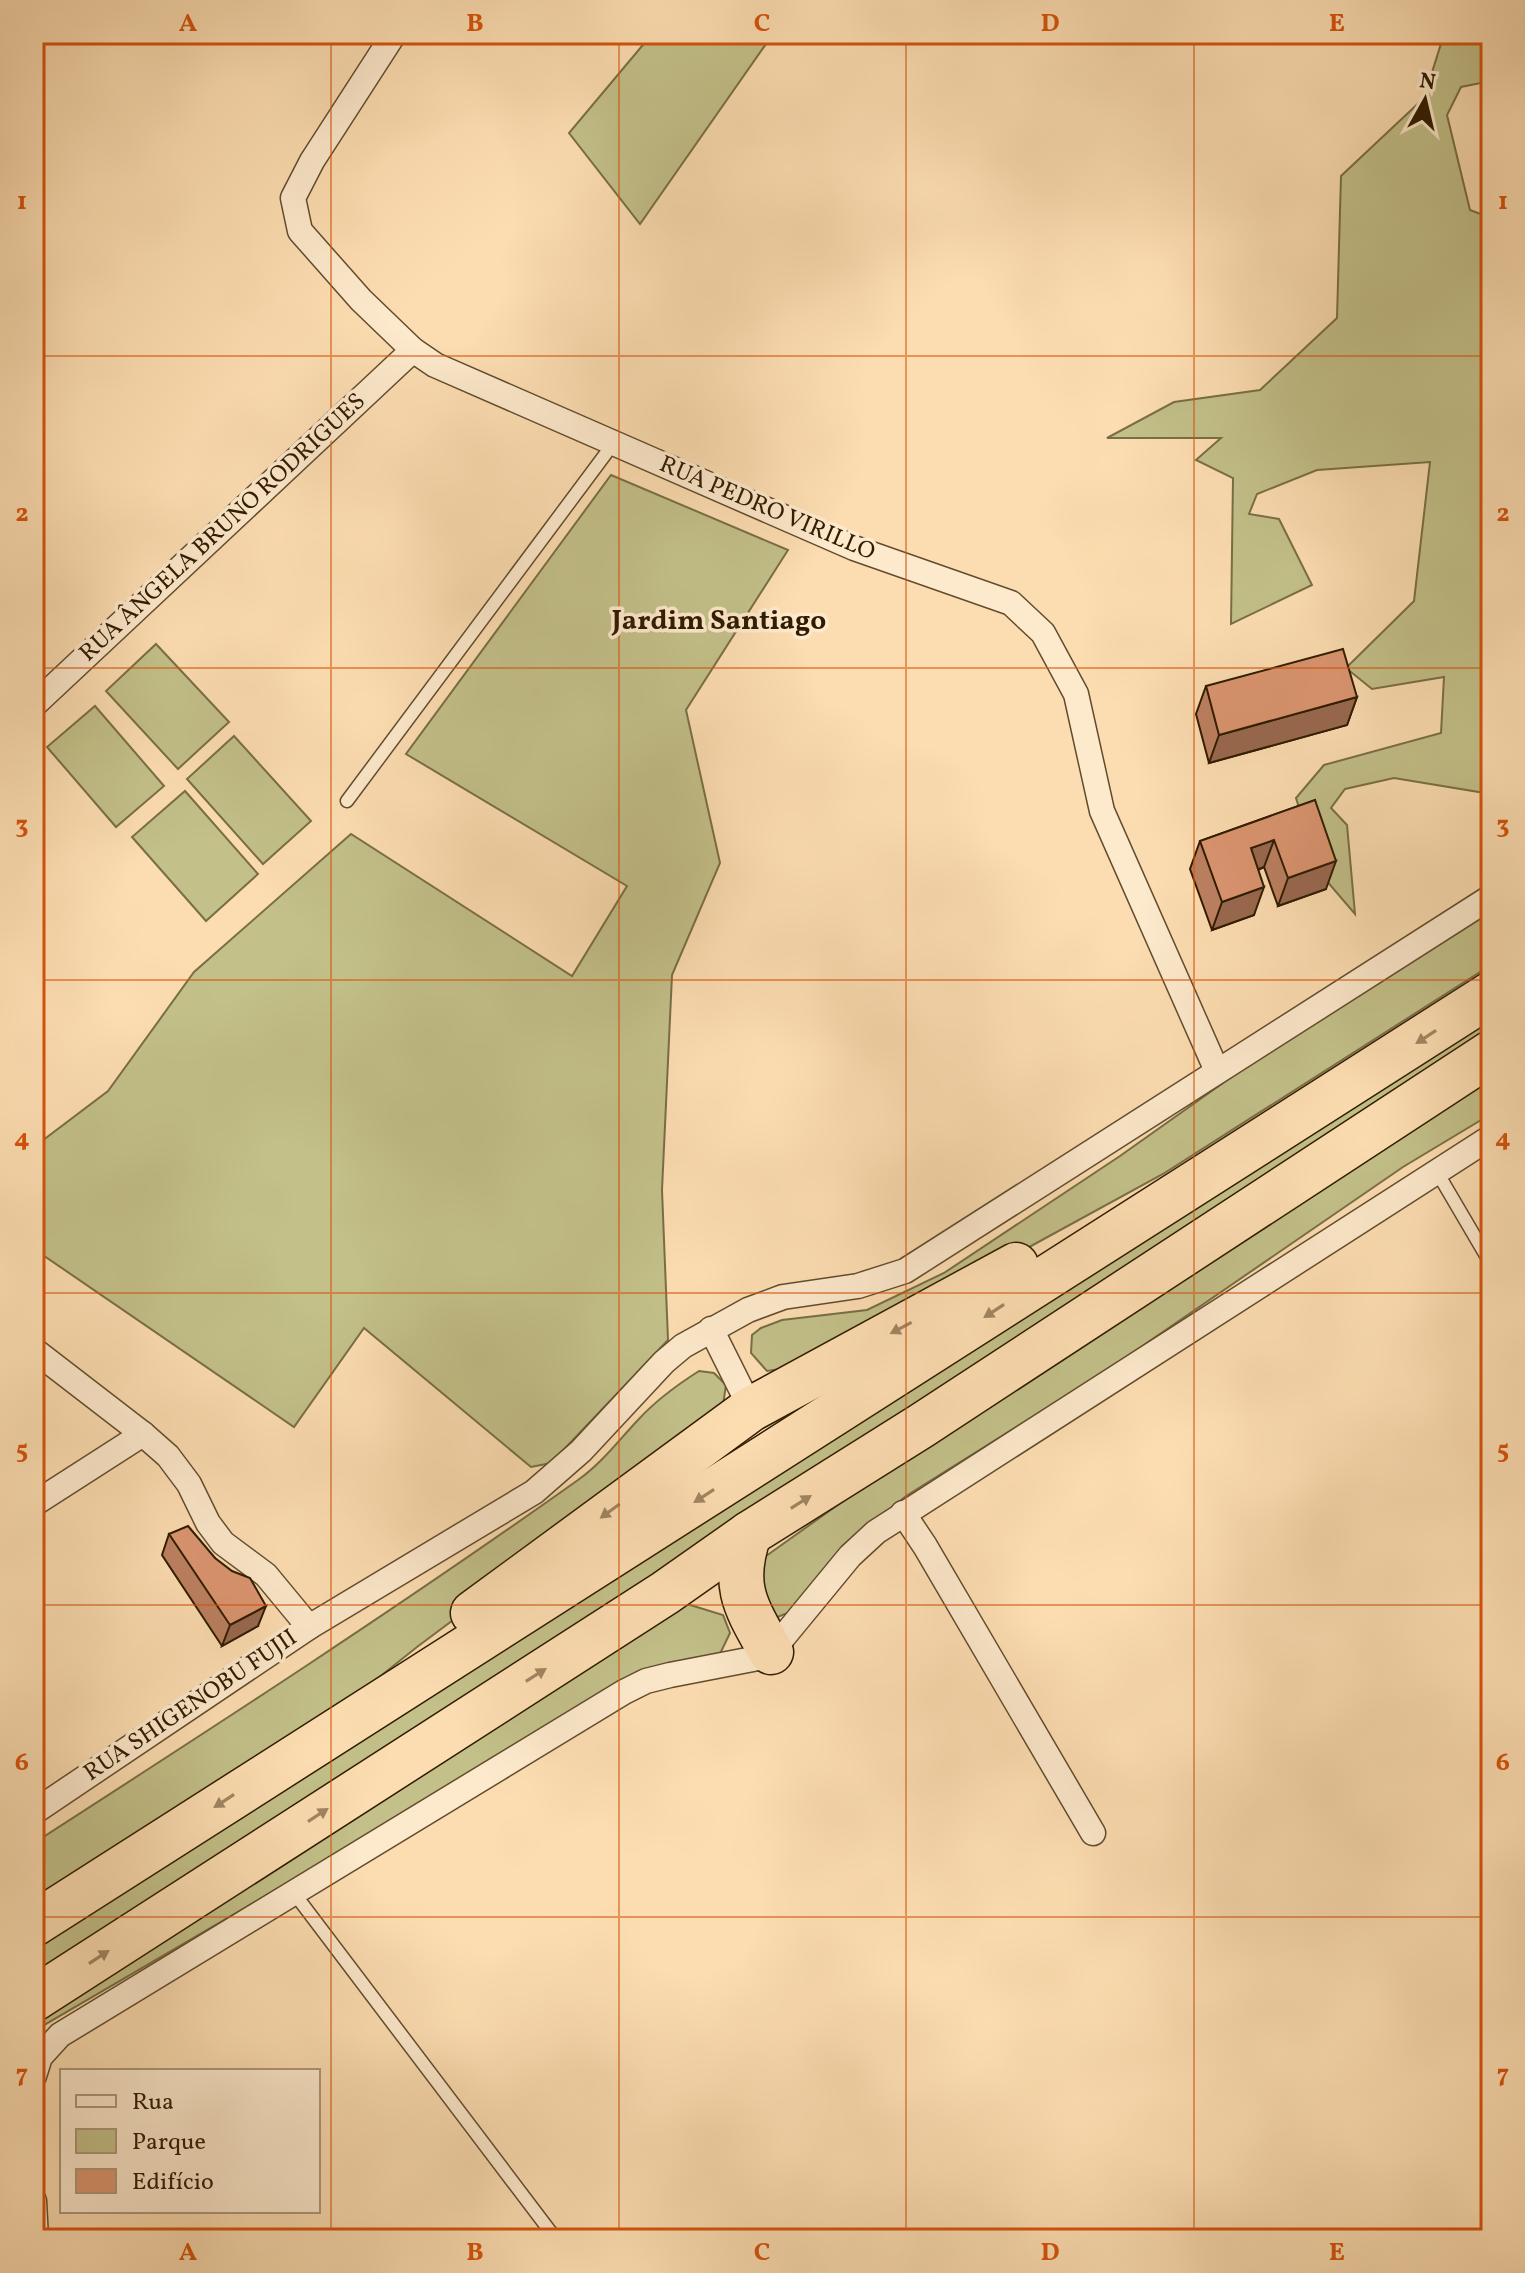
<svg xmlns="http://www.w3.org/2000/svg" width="1525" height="2273" font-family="Vollkorn,serif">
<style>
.green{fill:#c3c089;stroke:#796e45;stroke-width:2}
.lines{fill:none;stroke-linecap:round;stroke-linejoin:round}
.lane-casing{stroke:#624c2d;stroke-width:15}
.street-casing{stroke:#624c2d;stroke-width:27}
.highway-casing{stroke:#2f1b01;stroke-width:47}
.lane{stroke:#fde9cc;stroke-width:12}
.street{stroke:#fde9cc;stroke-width:24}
.highway{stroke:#fcddb1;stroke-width:44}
.wall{fill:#bc8061;stroke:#2f1b01;stroke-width:2}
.shaded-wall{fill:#99684f;stroke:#2f1b01;stroke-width:2}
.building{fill:#db9571;stroke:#2f1b01;stroke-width:2}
.oneway{fill:#a08662}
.grid{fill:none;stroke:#d6530b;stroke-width:2;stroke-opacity:0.55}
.labels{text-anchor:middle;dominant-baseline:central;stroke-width:7;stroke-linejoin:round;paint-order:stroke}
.street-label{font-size:24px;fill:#2f1b01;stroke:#fde9cc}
.quarter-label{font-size:28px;font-weight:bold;fill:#2f1b01;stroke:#fde9cc}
.neatline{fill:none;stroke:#d6530b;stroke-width:3}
.grid-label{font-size:26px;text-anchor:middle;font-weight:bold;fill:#d6530b}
</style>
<rect width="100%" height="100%" fill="#fcddb1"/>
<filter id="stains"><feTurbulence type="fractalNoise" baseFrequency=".0025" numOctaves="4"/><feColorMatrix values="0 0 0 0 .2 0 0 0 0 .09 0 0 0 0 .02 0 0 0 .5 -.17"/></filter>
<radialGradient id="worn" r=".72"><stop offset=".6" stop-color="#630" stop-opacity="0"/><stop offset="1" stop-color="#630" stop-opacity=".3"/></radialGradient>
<g class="green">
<polygon points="652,34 773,34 640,224 569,133"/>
<polygon points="1444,34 1491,34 1491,81 1461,87 1447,115 1470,210 1491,218 1491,757 1485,793 1394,778 1345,789 1331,808 1347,825 1355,914 1319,872 1296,798 1324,765 1441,733 1444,677 1372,689 1346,668 1414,601 1430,462 1317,470 1257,494 1249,514 1279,519 1312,585 1231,624 1233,478 1196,460 1221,438 1107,438 1174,402 1260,390 1337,318 1341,176 1424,98"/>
<polygon points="611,475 788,550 686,710 720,863 672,975 662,1190 668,1340 551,1463 531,1467 364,1328 294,1427 34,1249 34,1147 108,1091 194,972 351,834 572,976 627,886 406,754"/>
<polygon points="156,644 229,722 178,769 106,691"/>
<polygon points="95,706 164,786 116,827 47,747"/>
<polygon points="234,736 311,821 263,864 187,779"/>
<polygon points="185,791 258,874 206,921 132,837"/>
<polygon points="1491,910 1491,965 1163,1174 815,1364 767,1371 751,1353 752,1335 761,1328 782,1320 867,1310 944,1273 1120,1156 1278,1044"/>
<polygon points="1491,1008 1491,1038 34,1984 34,1939"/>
<polygon points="1491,1073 1491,1114 1403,1167 1106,1371 906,1496 850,1542 790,1612 770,1620 759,1561 1061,1346"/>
<path d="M699,1371l15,2 12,12 -3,20 -36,40 -270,202 -143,114 -240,146v-64c183,-118 367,-237 544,-363 24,-17 40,-39 60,-60 18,-20 39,-35 61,-49z"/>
<polygon points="687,1604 723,1615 730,1633 719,1656 423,1804 41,2027 34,2059 34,2010"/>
</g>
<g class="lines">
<g class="lane-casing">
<g id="lane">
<polyline points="347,801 613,444"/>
<polyline points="1437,1172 1491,1264"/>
<polyline points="294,1893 556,2239"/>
</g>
</g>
<g class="street-casing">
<g id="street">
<polyline points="394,34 312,161 293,198 300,231 361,300 413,350 435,365 854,548 1011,603 1043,633 1076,694 1102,811 1217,1071"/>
<polyline points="34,705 413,350"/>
<polyline points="711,1329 751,1409"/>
<polyline points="34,1350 143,1434 168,1456 189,1484 208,1523 223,1543 266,1575 309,1627"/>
<polyline points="34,1504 143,1434"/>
<polyline points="903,1513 925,1546 1093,1833"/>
<polyline points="34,1812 309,1627 534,1492 581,1451 664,1362 683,1346 748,1310 783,1297 858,1286 905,1271 1491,897"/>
<polyline points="34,2076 40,2057 60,2035 624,1692 646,1681 670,1675 758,1658 771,1652 850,1556 876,1532 1491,1137"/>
<polyline points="34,2201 36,2239"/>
</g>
</g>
<g class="highway-casing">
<g id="highway">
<path d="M749,1534c-18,53 -3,73 22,118"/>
<polyline points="473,1613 751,1409 1016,1265"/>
<polyline points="34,1924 1491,994"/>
<polyline points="34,1999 665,1593 749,1534 921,1426 1491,1053"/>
</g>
</g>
<use href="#lane" class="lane"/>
<use href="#street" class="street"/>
<use href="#highway" class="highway"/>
</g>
<g class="wall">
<polygon points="1206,686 1357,697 1347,725 1209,763 1196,714"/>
<polygon points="1315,800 1326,889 1278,906 1264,867 1258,870 1254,915 1212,930 1190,869 1200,841"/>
<polygon points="169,1534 215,1558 258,1626 222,1646 162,1555"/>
</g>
<g class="shaded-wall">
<polygon points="1357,697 1347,725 1209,763 1219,735"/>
<polygon points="1274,840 1264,867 1241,876 1251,848"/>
<polygon points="1336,861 1326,889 1278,906 1288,878"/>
<polygon points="1264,887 1254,915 1212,930 1222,902"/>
<polygon points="266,1606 258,1626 222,1646 230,1625"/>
</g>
<g class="building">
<polygon points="1343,649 1357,697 1219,735 1206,686"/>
<polygon points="1315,800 1336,861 1288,878 1274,840 1251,848 1264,887 1222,902 1200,841"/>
<polygon points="188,1526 215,1558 232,1571 250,1578 266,1606 230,1625 169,1534"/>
</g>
<defs><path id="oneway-solid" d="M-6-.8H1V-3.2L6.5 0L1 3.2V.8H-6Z" transform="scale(2)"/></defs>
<g class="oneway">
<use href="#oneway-solid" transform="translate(1426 1037) rotate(147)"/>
<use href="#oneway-solid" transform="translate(994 1311) rotate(147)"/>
<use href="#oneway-solid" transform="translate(901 1328) rotate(152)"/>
<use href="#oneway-solid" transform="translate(704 1496) rotate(147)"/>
<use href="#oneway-solid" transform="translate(801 1502) rotate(-32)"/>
<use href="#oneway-solid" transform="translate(610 1511) rotate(144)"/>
<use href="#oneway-solid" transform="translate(536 1675) rotate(-32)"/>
<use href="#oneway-solid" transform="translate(224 1801) rotate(147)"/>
<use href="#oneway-solid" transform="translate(318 1815) rotate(-33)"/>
<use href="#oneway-solid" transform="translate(99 1957) rotate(-33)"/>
</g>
<path class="grid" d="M331,34v2205M619,34v2205M906,34v2205M1194,34v2205M34,356h1457M34,668h1457M34,980h1457M34,1293h1457M34,1605h1457M34,1917h1457"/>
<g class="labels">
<g class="street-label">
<text transform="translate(767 509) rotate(23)">RUA PEDRO VIRILLO</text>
<text transform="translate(223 528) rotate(-43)">RUA ÂNGELA BRUNO RODRIGUES</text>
<text transform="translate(191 1706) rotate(-34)">RUA SHIGENOBU FUJII</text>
</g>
<g class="quarter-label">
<text x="719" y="621">Jardim Santiago</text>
</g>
</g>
<rect width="1525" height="2273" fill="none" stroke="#fcddb1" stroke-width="88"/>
<rect x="60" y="2069" width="260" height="144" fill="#fde9cc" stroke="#ab977b" stroke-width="2"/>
<rect x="76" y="2095" width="40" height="12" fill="#fde9cc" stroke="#ab977b" stroke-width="2"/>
<text x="132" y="2109" font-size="24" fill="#2f1b01">Rua</text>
<rect x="76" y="2129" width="40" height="24" fill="#c3c089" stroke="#ab977b" stroke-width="2"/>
<text x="132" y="2149" font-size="24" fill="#2f1b01">Parque</text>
<rect x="76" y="2169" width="40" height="24" fill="#db9571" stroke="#ab977b" stroke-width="2"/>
<text x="132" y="2189" font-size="24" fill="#2f1b01">Edifício</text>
<g transform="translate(1425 100) rotate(8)" stroke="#fde9cc" stroke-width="6" paint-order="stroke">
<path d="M0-6L14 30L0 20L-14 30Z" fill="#2f1b01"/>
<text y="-12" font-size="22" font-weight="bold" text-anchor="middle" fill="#2f1b01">N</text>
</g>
<rect x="44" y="44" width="1437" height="2185" class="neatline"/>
<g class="grid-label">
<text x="188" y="31">A</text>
<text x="475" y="31">B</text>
<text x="762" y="31">C</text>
<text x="1050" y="31">D</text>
<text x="1337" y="31">E</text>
<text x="22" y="209">1</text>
<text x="1503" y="209">1</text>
<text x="22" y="521">2</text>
<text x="1503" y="521">2</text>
<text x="22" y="833">3</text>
<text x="1503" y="833">3</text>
<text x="22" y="1146">4</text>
<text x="1503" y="1146">4</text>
<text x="22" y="1458">5</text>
<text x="1503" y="1458">5</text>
<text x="22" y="1770">6</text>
<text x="1503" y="1770">6</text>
<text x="22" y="2082">7</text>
<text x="1503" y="2082">7</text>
<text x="188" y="2260">A</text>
<text x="475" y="2260">B</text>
<text x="762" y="2260">C</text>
<text x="1050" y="2260">D</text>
<text x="1337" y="2260">E</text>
</g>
<rect width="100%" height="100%" filter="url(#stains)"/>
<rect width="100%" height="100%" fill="url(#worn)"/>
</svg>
